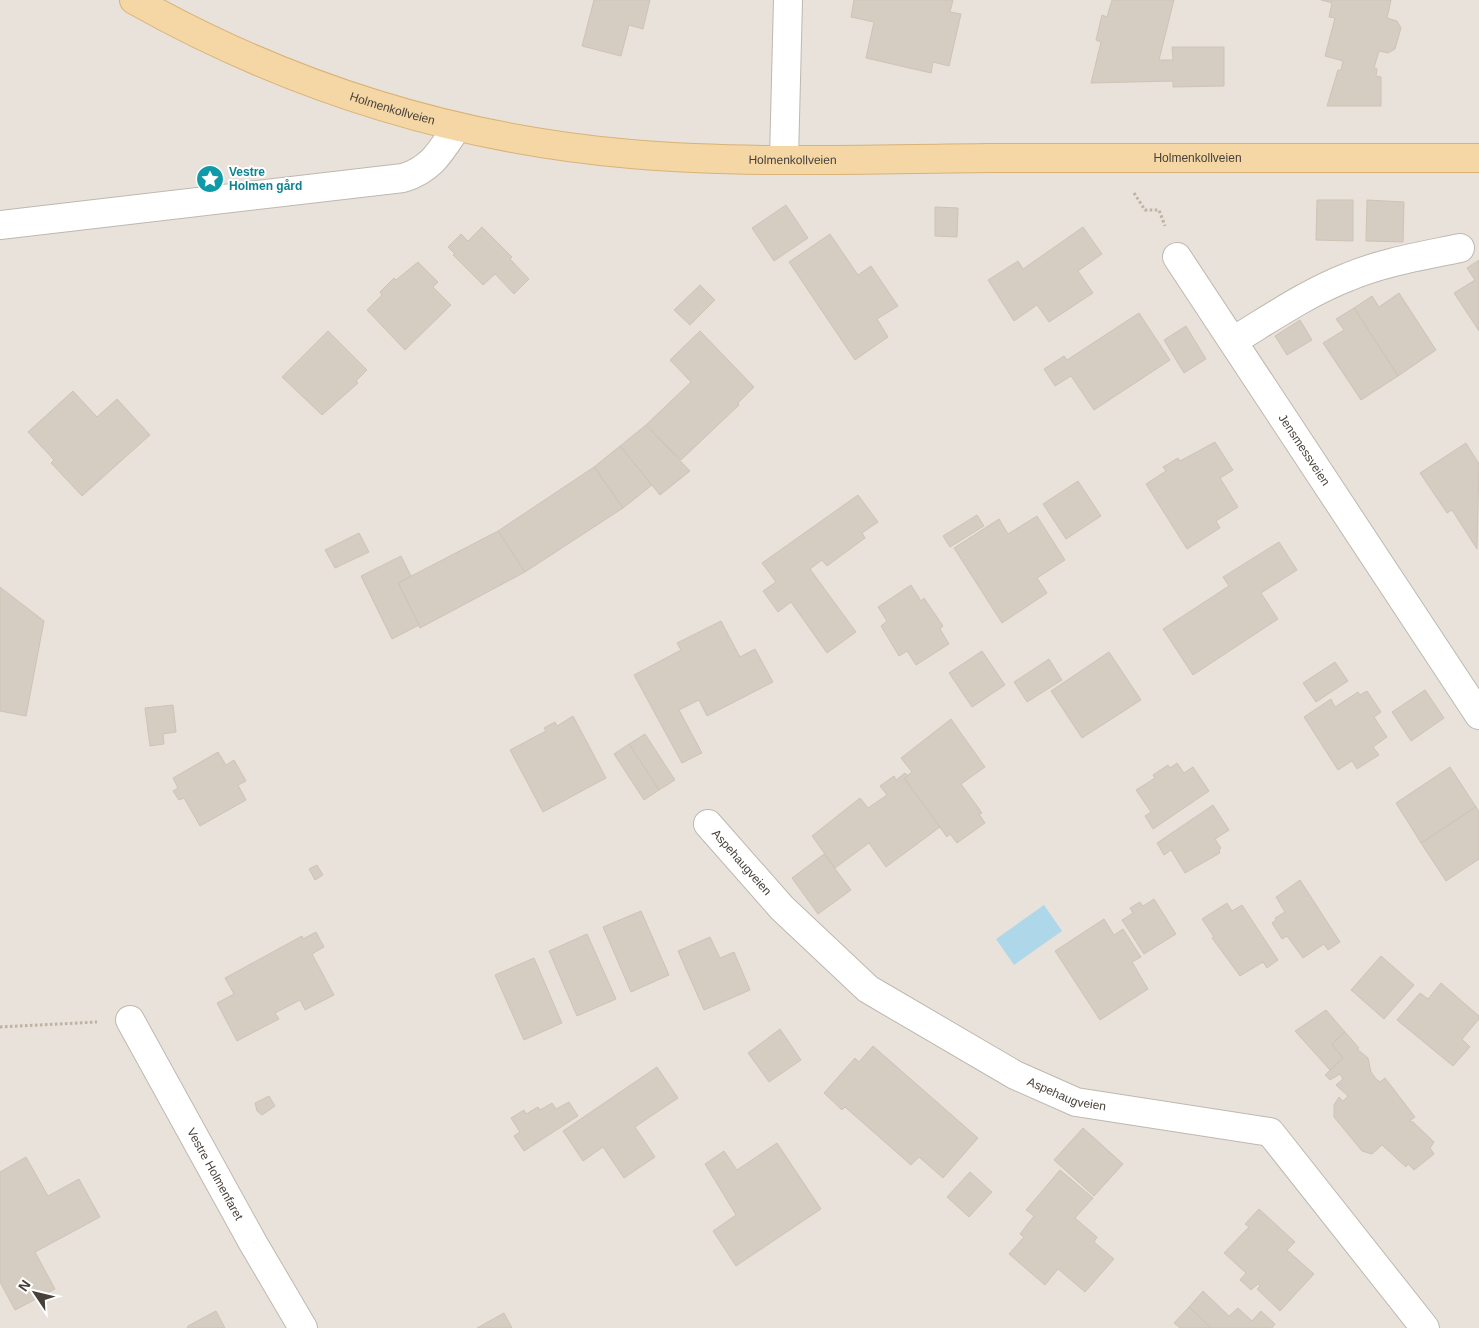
<svg xmlns="http://www.w3.org/2000/svg" width="1479" height="1328" font-family="Helvetica,sans-serif">
<style>
.residential{fill:#e8e2da}
.water{fill:#afd7ea}
.building{fill:#d5ccc2;stroke:#cfc3b6}
.lines{fill:none;stroke-linecap:round;stroke-linejoin:round}
.minor-casing{stroke:#bfb8af;stroke-width:30}
.major-casing{stroke:#d9b275;stroke-width:30}
.path{stroke:#bfb2a2;stroke-width:3;stroke-dasharray:2.5 2.5;stroke-linecap:butt}
.minor{stroke:#fff;stroke-width:28}
.major{stroke:#f4d7a5;stroke-width:28}
.labels{text-anchor:middle;dominant-baseline:central;stroke-width:4;stroke-linejoin:round;paint-order:stroke}
.street-label{font-size:12px;fill:#48413a;stroke:#fff}
.culture-label{font-size:12px;font-weight:bold;fill:#0d838f;stroke:#fff;text-anchor:start}
</style>
<rect width="100%" height="100%" fill="#f4f1ec"/>
<rect class="residential" x="0" y="0" width="1479" height="1328"/>
<polygon class="water" points="1044,905 1062,931 1014,965 996,939"/>
<g class="building">
<polygon points="594,0 650,0 643,29 629,25 621,56 582,46"/>
<polygon points="854,0 953,0 950,12 961,14 949,66 933,62 931,73 866,58 874,22 851,17"/>
<polygon points="1112,0 1174,0 1159,60 1173,60 1172,47 1224,47 1224,86 1173,87 1173,81 1091,83 1101,42 1096,40 1102,15 1107,17"/>
<polygon points="1321,0 1391,0 1387,18 1397,21 1401,28 1395,49 1388,53 1379,51 1374,68 1377,69 1376,76 1381,77 1381,106 1327,106 1338,70 1341,70 1343,61 1325,56 1335,18 1329,17 1332,3"/>
<polygon points="1317,200 1353,200 1353,241 1316,240"/>
<polygon points="1367,200 1404,202 1403,242 1366,241"/>
<polygon points="786,205 808,238 774,261 752,228"/>
<polygon points="935,207 958,208 957,237 935,236"/>
<polygon points="482,227 512,257 510,259 529,279 514,294 495,274 483,285 453,255 455,254 448,247 461,234 468,241"/>
<polygon points="1083,227 1102,254 1078,271 1093,293 1049,322 1037,305 1014,321 988,280 1018,261 1023,269"/>
<polygon points="830,234 858,275 871,266 898,306 877,319 888,337 855,360 789,262"/>
<polygon points="1479,260 1479,331 1454,293 1475,280 1467,268"/>
<polygon points="418,262 438,282 433,287 451,305 405,350 367,310 382,295 380,292 394,278 396,280"/>
<polygon points="700,285 715,300 690,325 674,310"/>
<polygon points="1399,293 1436,350 1398,376 1354,308 1372,296 1379,307"/>
<polygon points="1354,308 1398,376 1361,400 1323,343 1344,330 1336,319"/>
<polygon points="1139,313 1170,360 1094,410 1071,376 1055,386 1044,369 1064,356 1067,360"/>
<polygon points="1300,320 1312,340 1287,355 1275,336"/>
<polygon points="1186,326 1206,359 1184,373 1164,340"/>
<polygon points="328,331 367,370 356,381 358,383 322,415 282,377"/>
<polygon points="700,331 754,387 738,403 739,405 681,460 646,425 691,382 670,360"/>
<polygon points="73,391 97,417 117,399 150,435 82,496 51,463 54,460 28,432"/>
<polygon points="646,425 690,471 660,495 620,446"/>
<polygon points="1215,442 1233,470 1220,478 1238,507 1216,521 1220,528 1187,549 1146,484 1166,471 1163,467 1178,458 1180,461"/>
<polygon points="1466,443 1479,464 1477,549 1452,510 1447,513 1420,473"/>
<polygon points="620,446 652,485 623,508 594,467"/>
<polygon points="594,467 623,508 525,572 498,531"/>
<polygon points="1078,481 1101,516 1066,539 1043,504"/>
<polygon points="858,495 878,522 862,533 865,538 827,566 822,560 810,569 856,632 827,653 791,602 778,612 763,591 776,582 762,563"/>
<polygon points="977,515 984,526 950,547 943,536"/>
<polygon points="1037,516 1065,560 1037,578 1047,593 1002,623 954,548 999,519 1008,534"/>
<polygon points="498,531 525,572 420,628 398,583"/>
<polygon points="359,533 369,552 335,568 325,550"/>
<polygon points="1279,542 1297,570 1261,593 1278,619 1193,675 1163,629 1229,586 1223,577"/>
<polygon points="401,556 411,576 398,583 419,625 392,639 361,576"/>
<polygon points="911,585 921,601 924,598 943,626 940,629 949,644 916,665 907,651 899,656 881,626 887,621 878,607"/>
<polygon points="0,587 44,621 26,716 0,711"/>
<polygon points="721,621 740,657 755,649 773,682 707,716 699,700 679,710 702,753 682,763 634,675 681,650 677,643"/>
<polygon points="982,651 1005,685 972,707 949,673"/>
<polygon points="1109,652 1141,700 1082,738 1051,691"/>
<polygon points="1049,659 1062,680 1027,702 1014,682"/>
<polygon points="1335,662 1348,681 1316,702 1303,683"/>
<polygon points="1425,690 1444,718 1411,741 1392,712"/>
<polygon points="1367,691 1381,712 1374,717 1387,737 1373,747 1379,755 1357,769 1352,761 1338,770 1304,717 1331,699 1335,707 1358,692 1360,695"/>
<polygon points="173,705 176,732 163,734 164,744 150,746 145,708"/>
<polygon points="573,716 606,778 543,812 510,750 546,731 544,728 555,722 557,726"/>
<polygon points="951,719 985,767 961,784 982,813 979,814 985,823 957,843 950,834 947,837 904,778 912,772 901,758"/>
<polygon points="645,734 675,780 659,790 629,744"/>
<polygon points="629,744 659,790 644,800 614,754"/>
<polygon points="218,752 226,765 234,760 246,781 238,785 246,800 200,826 184,798 179,800 173,791 178,788 173,778"/>
<polygon points="1177,763 1184,773 1193,767 1209,791 1153,829 1145,816 1151,812 1136,790 1155,778 1153,775 1168,765 1170,768"/>
<polygon points="1450,767 1476,807 1421,843 1396,803"/>
<polygon points="905,773 908,776 904,778 940,827 886,867 869,843 835,868 812,836 860,798 868,808 887,795 880,786 894,776 896,780"/>
<polygon points="1213,805 1229,830 1215,839 1221,848 1219,850 1220,853 1185,873 1171,850 1164,855 1157,843"/>
<polygon points="1476,807 1479,812 1479,859 1446,881 1421,843"/>
<polygon points="824,854 851,890 818,914 792,878"/>
<polygon points="317,865 323,875 315,880 309,869"/>
<polygon points="1300,880 1340,942 1328,950 1324,944 1303,958 1287,936 1282,939 1272,923 1276,920 1275,918 1285,912 1276,897"/>
<polygon points="1154,899 1176,934 1144,954 1122,920 1133,913 1130,908 1140,902 1143,906"/>
<polygon points="1227,903 1232,911 1242,905 1278,960 1267,968 1263,962 1240,976 1212,938 1214,937 1202,919"/>
<polygon points="641,911 669,975 631,992 603,927"/>
<polygon points="1104,919 1114,935 1123,929 1141,957 1132,962 1148,989 1100,1020 1055,951"/>
<polygon points="316,932 324,947 312,954 334,995 305,1010 300,1000 275,1013 279,1019 237,1041 217,1003 234,994 225,978 302,936 303,939"/>
<polygon points="587,934 616,999 577,1016 549,951"/>
<polygon points="710,937 720,958 734,952 750,990 704,1010 678,951"/>
<polygon points="1381,956 1414,985 1384,1019 1351,990"/>
<polygon points="534,958 562,1023 524,1040 495,975"/>
<polygon points="1441,983 1479,1016 1479,1019 1462,1039 1470,1047 1453,1066 1397,1020 1420,993 1428,999"/>
<polygon points="1326,1010 1345,1032 1332,1044 1343,1058 1330,1070 1295,1031"/>
<polygon points="780,1029 801,1060 769,1082 748,1053"/>
<polygon points="1345,1032 1359,1048 1357,1049 1368,1058 1371,1072 1376,1079 1380,1082 1385,1078 1415,1117 1409,1121 1413,1122 1434,1142 1430,1148 1434,1154 1414,1170 1408,1164 1406,1167 1382,1145 1372,1154 1362,1151 1334,1117 1334,1105 1339,1097 1343,1101 1348,1096 1336,1085 1343,1079 1340,1074 1330,1080 1325,1075 1343,1058 1332,1044"/>
<polygon points="873,1046 978,1138 943,1178 919,1157 911,1165 845,1107 842,1110 824,1093 855,1058 859,1062"/>
<polygon points="657,1067 678,1098 635,1127 655,1157 624,1178 603,1147 583,1161 563,1131"/>
<polygon points="269,1096 275,1106 262,1115 257,1111 255,1103"/>
<polygon points="569,1102 578,1116 524,1151 514,1136 520,1132 511,1118 524,1110 526,1114 538,1107 540,1110 552,1103 556,1109"/>
<polygon points="1083,1128 1123,1164 1094,1196 1054,1160"/>
<polygon points="777,1143 821,1209 736,1266 713,1231 736,1215 705,1164 724,1151 737,1170"/>
<polygon points="26,1157 48,1196 79,1179 100,1217 35,1252 55,1289 15,1310 0,1282 0,1172"/>
<polygon points="1060,1170 1093,1198 1075,1218 1097,1237 1094,1242 1114,1259 1085,1292 1058,1269 1045,1285 1009,1254 1024,1237 1020,1234 1034,1216 1026,1210"/>
<polygon points="970,1172 992,1192 969,1217 947,1197"/>
<polygon points="1259,1209 1295,1242 1287,1250 1314,1274 1280,1311 1257,1289 1260,1286 1258,1284 1251,1290 1240,1280 1246,1273 1224,1253 1249,1227 1245,1224"/>
<polygon points="1203,1291 1229,1316 1238,1308 1252,1321 1261,1311 1275,1324 1272,1328 1211,1328 1189,1307"/>
<polygon points="1189,1307 1211,1328 1180,1328 1174,1323"/>
<polygon points="216,1311 225,1328 187,1328 188,1326"/>
<polygon points="504,1313 512,1328 477,1328"/>
</g>
<g class="lines">
<g class="minor-casing">
<g id="minor">
<polyline points="784,159 788,0"/>
<path d="M0,225l403,-47c29,-9 38,-27 54,-51"/>
<path id="s1" d="M1177,257l302,458"/>
<path d="M1233,341c38,-23 74,-48 115,-64 36,-15 74,-21 112,-29"/>
<path id="s2" d="M708,824l74,84 86,81 147,86 61,27 194,30 155,196"/>
<path id="s3" d="M130,1020l123,223 50,85"/>
</g>
</g>
<g class="major-casing">
<g id="major">
<path id="s4" d="M134,0c153,86 321,139 497,154 118,10 239,5 358,4 163,0 327,0 490,0"/>
</g>
</g>
<g class="path">
<polyline points="1134,193 1145,210 1159,210 1165,226"/>
<polyline points="0,1027 97,1022"/>
</g>
<use href="#minor" class="minor"/>
<use href="#major" class="major"/>
</g>
<defs>
<g id="sight-disc" transform="scale(1.4375)"><circle r="9.5" fill="#0f9aa8" stroke="#fff"/><path d="M0-6L1.8-2.2L6-1.7L2.9 1.2L3.7 5.4L0 3.3L-3.7 5.4L-2.9 1.2L-6-1.7L-1.8-2.2Z" fill="#fff"/></g>
</defs>
<g fill-rule="evenodd">
<use href="#sight-disc" x="210" y="179"/>
</g>
<g class="labels">
<g class="street-label">
<text stroke="none"><textPath href="#s4" startOffset="281">Holmenkollveien</textPath></text>
<text stroke="none"><textPath href="#s4" startOffset="1091">Holmenkollveien</textPath></text>
<text stroke="none"><textPath href="#s4" startOffset="686">Holmenkollveien</textPath></text>
<text stroke="none"><textPath href="#s1" startOffset="231">Jensmessveien</textPath></text>
<text stroke="none"><textPath href="#s2" startOffset="51">Aspehaugveien</textPath></text>
<text stroke="none"><textPath href="#s2" startOffset="456">Aspehaugveien</textPath></text>
<text stroke="none"><textPath href="#s3" startOffset="176">Vestre Holmenfaret</textPath></text>
</g>
<g class="culture-label">
<text x="229" y="172">Vestre<tspan x="229" dy="14">Holmen gård</tspan></text>
</g>
</g>
<g transform="translate(35 1293) rotate(305)" stroke="#ffffff" stroke-width="4" paint-order="stroke">
<path d="M0-4L9 19L0 12L-9 19Z" fill="#48413a"/>
<text y="-8" font-size="14" font-weight="bold" text-anchor="middle" fill="#48413a">N</text>
</g>
</svg>
